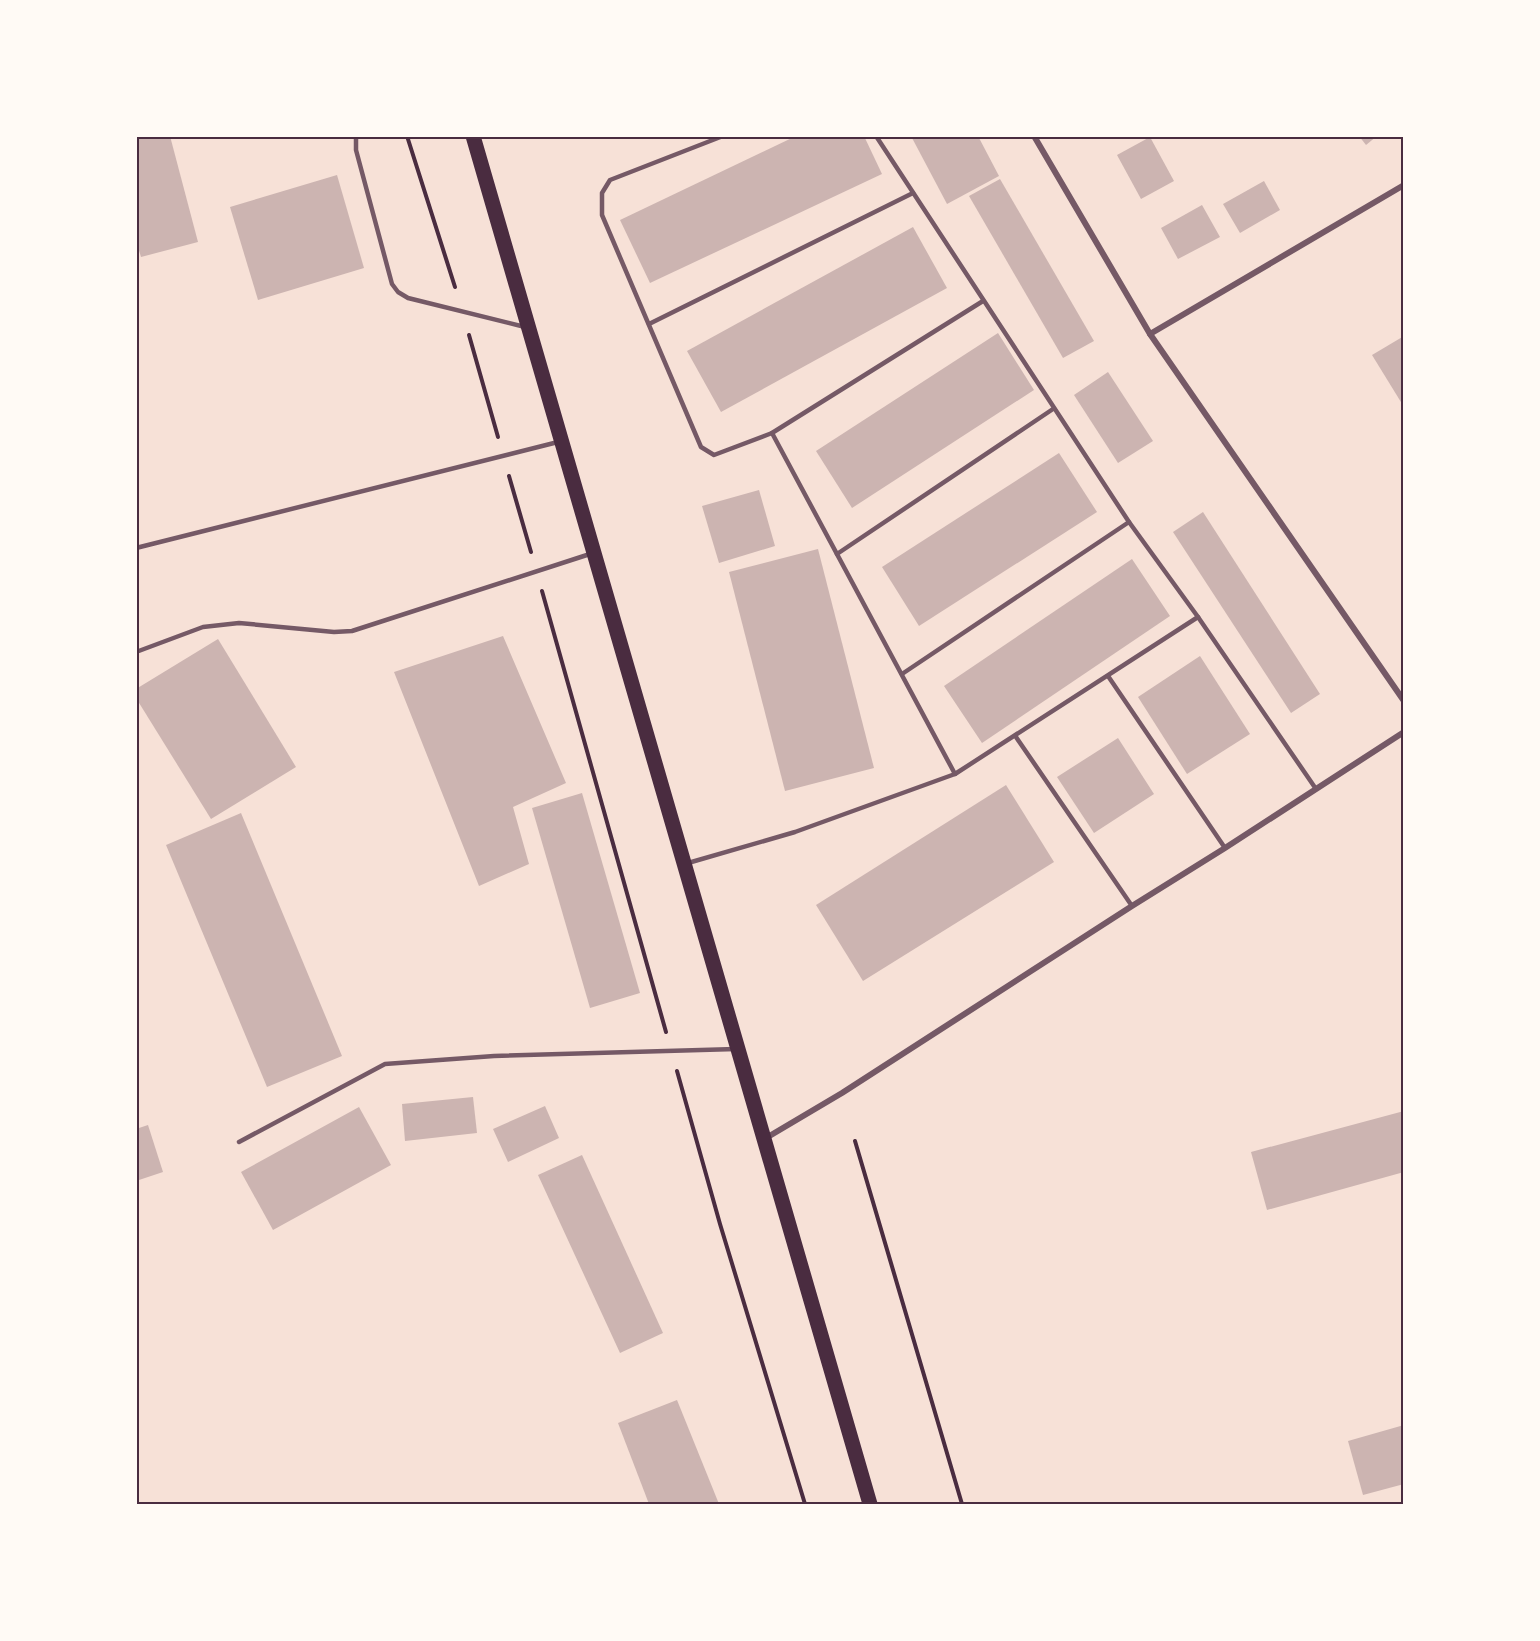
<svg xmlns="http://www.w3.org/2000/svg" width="1540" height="1641" font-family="'Roboto Serif',serif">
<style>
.building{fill:#ccb4b1}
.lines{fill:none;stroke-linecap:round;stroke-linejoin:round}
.path{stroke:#4a2c40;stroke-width:4}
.service{stroke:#755966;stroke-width:4.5}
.minor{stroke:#755966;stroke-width:6}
.primary{stroke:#4a2c40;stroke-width:15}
.neatline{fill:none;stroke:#4a2c40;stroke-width:2}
</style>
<rect width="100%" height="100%" fill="#f7e1d7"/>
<g class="building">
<polygon points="136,136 170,136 198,242 141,257 136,241"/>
<polygon points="796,136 864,136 882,174 650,283 620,220"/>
<polygon points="911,136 978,136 999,176 947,204"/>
<polygon points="1359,136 1377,136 1366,145"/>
<polygon points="1150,137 1174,181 1141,199 1117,155"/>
<polygon points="337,175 364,268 258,300 230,207"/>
<polygon points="1000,179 1094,341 1063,358 969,196"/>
<polygon points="1264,181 1280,210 1240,233 1223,204"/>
<polygon points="1202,205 1220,237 1178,259 1161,228"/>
<polygon points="913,227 947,288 721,412 687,351"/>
<polygon points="998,333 1034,390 852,508 816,451"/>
<polygon points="1404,336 1404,407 1372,355"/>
<polygon points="1108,372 1153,441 1118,463 1074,395"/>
<polygon points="1059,453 1097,512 919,626 882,567"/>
<polygon points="759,490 775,546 719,563 702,506"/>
<polygon points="1203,512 1320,694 1291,713 1173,532"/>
<polygon points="818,549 874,768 785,791 729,572"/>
<polygon points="1132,559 1170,616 982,743 944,686"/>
<polygon points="503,636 566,783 513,807 529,864 479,886 394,672"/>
<polygon points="218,639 296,767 211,819 136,698 136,689"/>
<polygon points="1200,656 1250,734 1187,774 1138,697"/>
<polygon points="1118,738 1154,794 1094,833 1057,777"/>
<polygon points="1006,785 1054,862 863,981 816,905"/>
<polygon points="582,793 640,993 590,1008 532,808"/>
<polygon points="241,813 342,1056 267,1087 166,845"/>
<polygon points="473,1097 477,1133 405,1141 402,1104"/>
<polygon points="545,1106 559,1138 508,1162 493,1129"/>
<polygon points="359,1107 391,1165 273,1230 241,1172"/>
<polygon points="1404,1111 1404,1172 1267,1210 1251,1152"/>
<polygon points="148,1125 163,1172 136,1181 136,1129"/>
<polygon points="582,1155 663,1333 620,1353 538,1175"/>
<polygon points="677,1400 719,1504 649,1504 618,1423"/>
<polygon points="1404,1425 1404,1484 1363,1495 1348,1441"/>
</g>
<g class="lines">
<g class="path">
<polyline points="407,136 455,287"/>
<polyline points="469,335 498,437"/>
<polyline points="509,476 531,552"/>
<polyline points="542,591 666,1032"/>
<polyline points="677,1071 720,1224 805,1504"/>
<polyline points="855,1141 962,1504"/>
</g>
<g class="service">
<polyline points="356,136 356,150 392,284 398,292 408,298 525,327"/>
<polyline points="723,136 610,180 602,193 602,215 701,447 714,455 772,433 955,774"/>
<polyline points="876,136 1129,522 1198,617 1316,789"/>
<polyline points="649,324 913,193"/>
<polyline points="772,433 983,301"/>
<polyline points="136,548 558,442"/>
<polyline points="837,554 1053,409"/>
<polyline points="136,652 203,627 239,623 334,632 352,631 590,554"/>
<polyline points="902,674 1129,522"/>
<polyline points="1108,676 1225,848"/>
<polyline points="1016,737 1132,906"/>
<polyline points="688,863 795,832 955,774 1198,617"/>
<polyline points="239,1142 385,1064 494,1056 736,1049"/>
</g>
<g class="minor">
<polyline points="1034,136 1150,334 1404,701"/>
<polyline points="1150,334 1404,185"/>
<polyline points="766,1138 842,1093 1132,906 1225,848 1404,732"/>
</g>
<path class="primary" d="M473,136c132,457 267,912 397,1368"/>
</g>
<rect width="1540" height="1641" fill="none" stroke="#fffaf5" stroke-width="276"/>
<rect x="138" y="138" width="1264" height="1365" class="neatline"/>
</svg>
